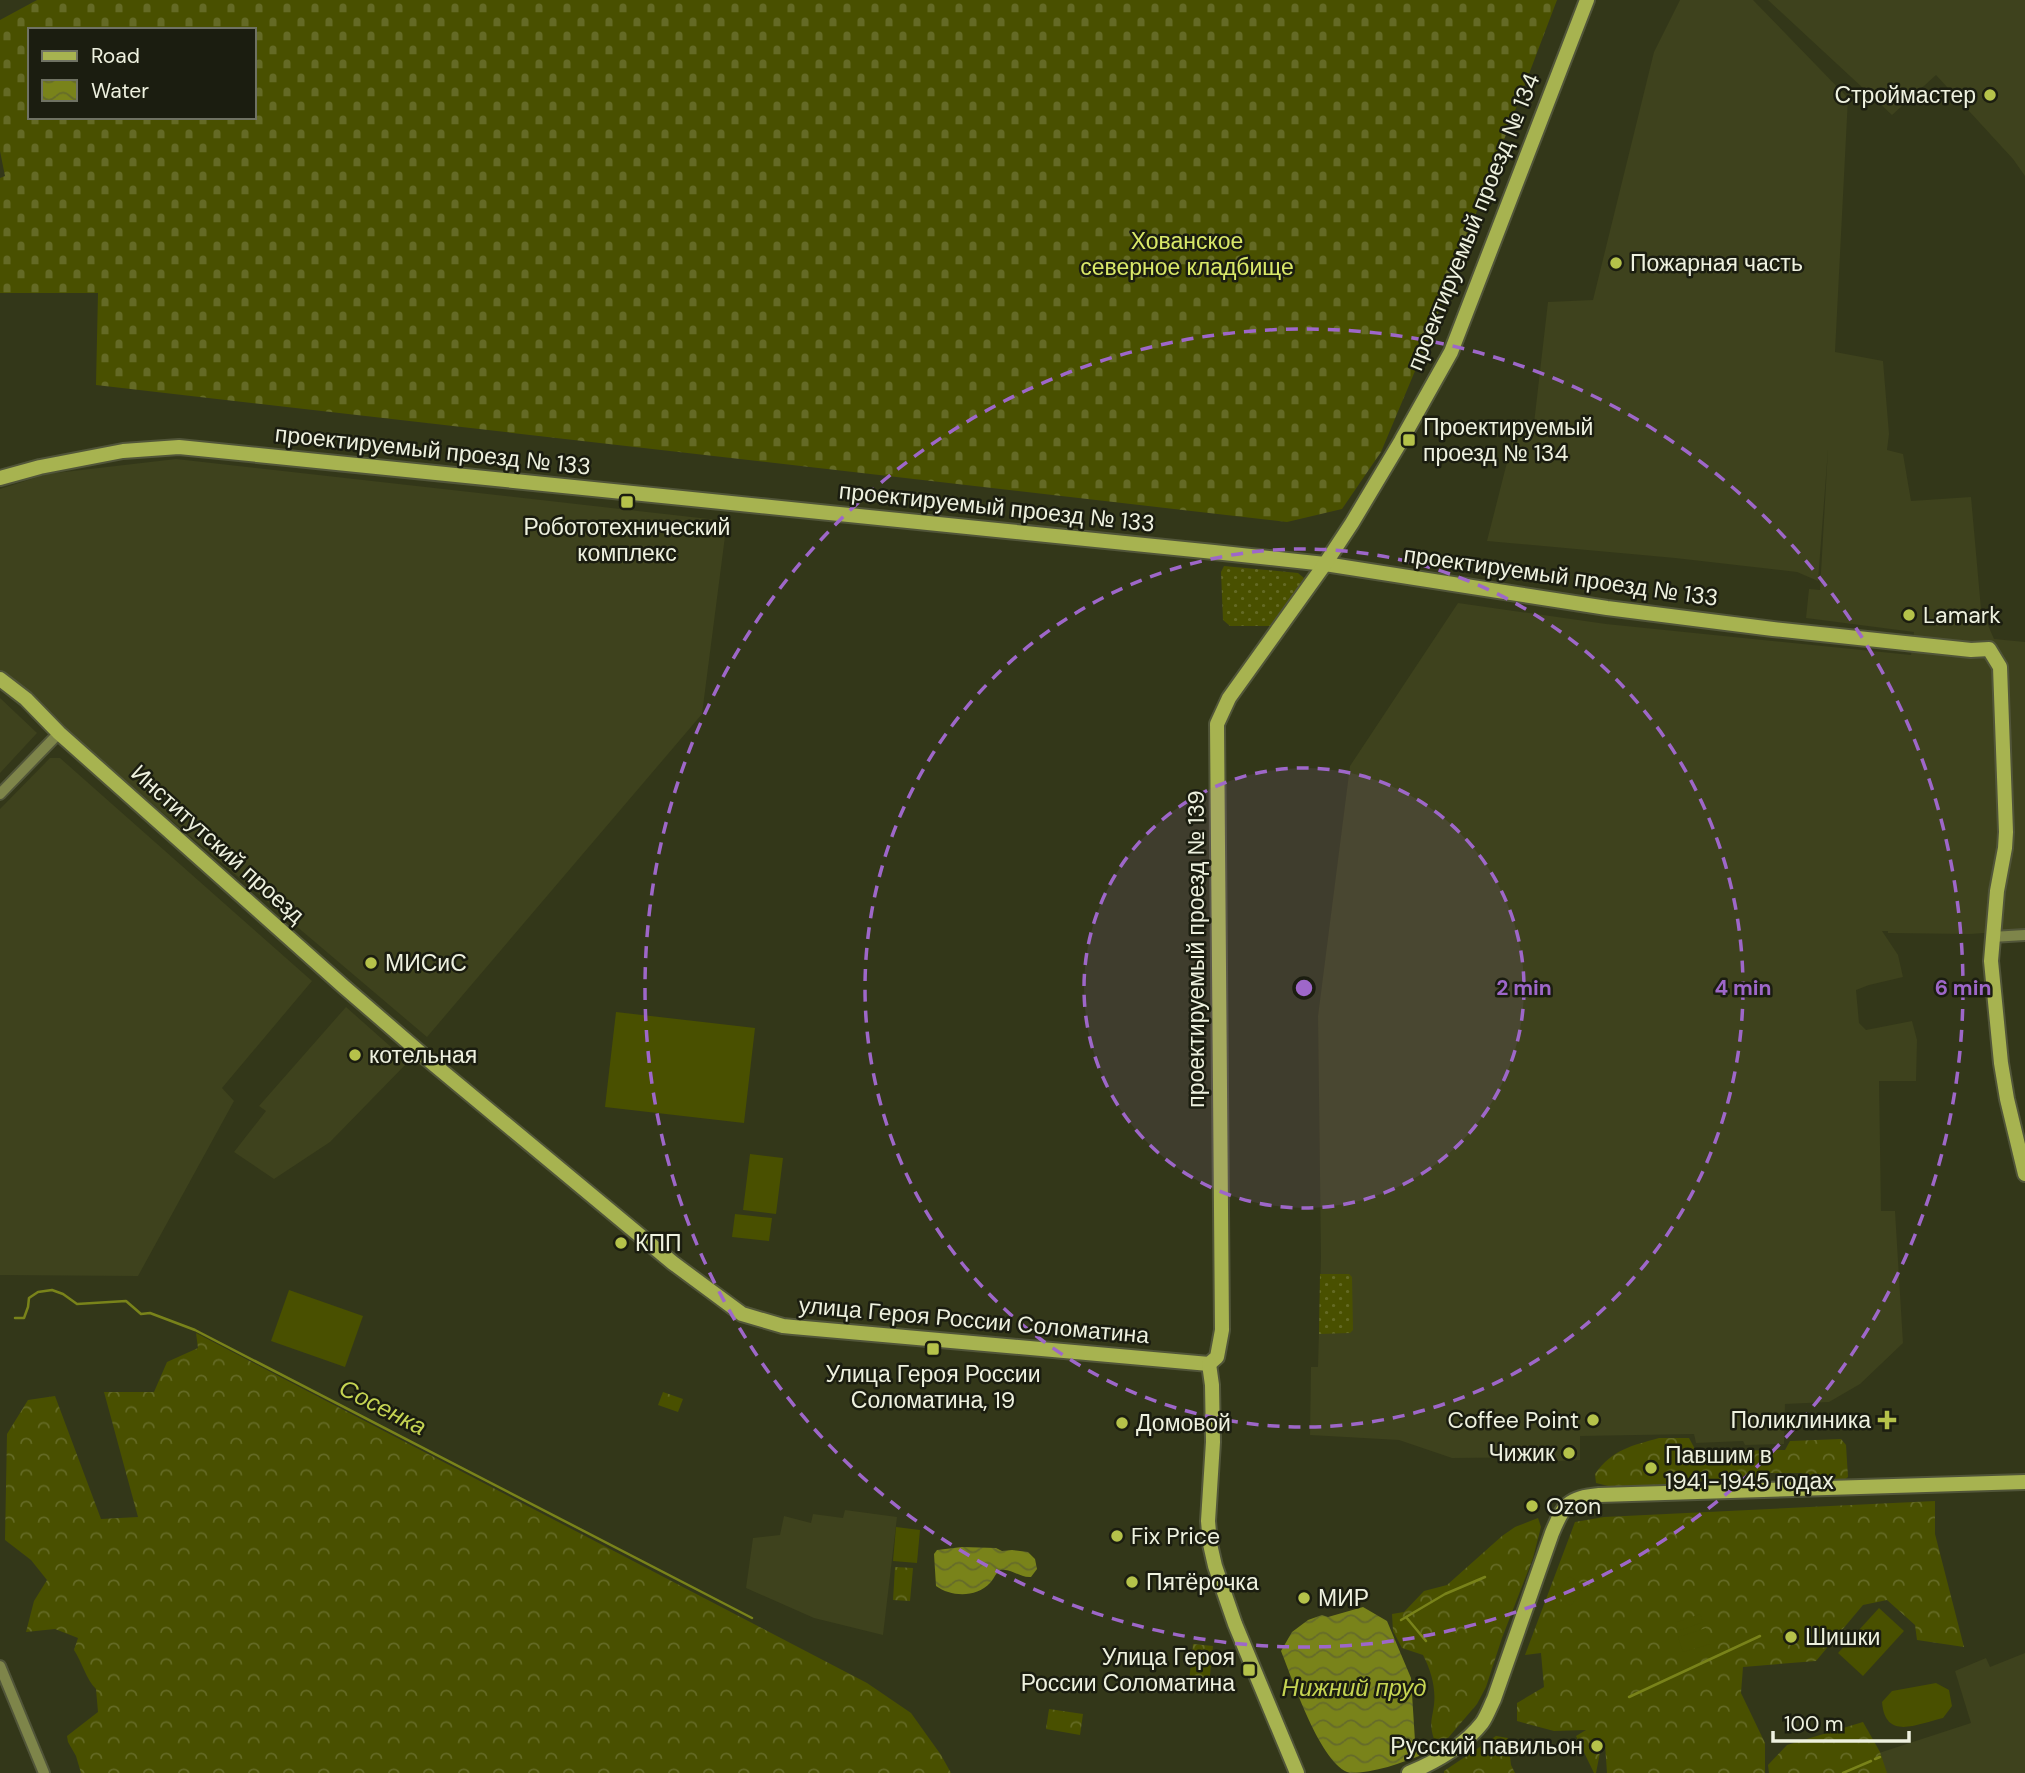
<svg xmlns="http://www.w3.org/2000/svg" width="2025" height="1773" font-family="'DM Sans',sans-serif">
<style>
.built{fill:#3e421d}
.grass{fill:url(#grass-dots)}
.forest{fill:url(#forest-crowns)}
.cemetery{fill:url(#cemetery-stones);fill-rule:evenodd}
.garden{fill:#495000}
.water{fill:url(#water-waves)}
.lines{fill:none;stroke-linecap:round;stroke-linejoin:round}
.stream{stroke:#79831a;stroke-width:2.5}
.street-casing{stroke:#515539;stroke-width:14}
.secondary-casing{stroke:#515539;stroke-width:18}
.street{stroke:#7e854a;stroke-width:10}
.secondary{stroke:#a7b350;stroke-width:14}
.ring{fill:none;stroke:#9e67c9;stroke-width:3.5;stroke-dasharray:12 9}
.poi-dot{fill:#b5c24a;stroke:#1b1d10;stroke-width:2.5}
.labels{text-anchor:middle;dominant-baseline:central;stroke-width:5;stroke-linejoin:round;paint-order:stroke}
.poi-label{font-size:23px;fill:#eef1df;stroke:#1b1d10;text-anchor:start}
.street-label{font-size:23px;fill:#eef1df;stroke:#1b1d10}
.park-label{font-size:23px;fill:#dae969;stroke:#1b1d10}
.water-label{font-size:24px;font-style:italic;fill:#c5d452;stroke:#1b1d10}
.centre{fill:#9e67c9;stroke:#1b1d10;stroke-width:3.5}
.ring-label{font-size:21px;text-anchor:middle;font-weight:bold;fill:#9e67c9;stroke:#1b1d10;stroke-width:5;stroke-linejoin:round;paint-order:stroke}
</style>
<defs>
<pattern id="grass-dots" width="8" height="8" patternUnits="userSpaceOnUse" patternTransform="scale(1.75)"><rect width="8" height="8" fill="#495000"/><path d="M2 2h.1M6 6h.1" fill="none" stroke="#646a25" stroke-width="1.8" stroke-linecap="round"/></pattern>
<pattern id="forest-crowns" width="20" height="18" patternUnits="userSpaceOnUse" patternTransform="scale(1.75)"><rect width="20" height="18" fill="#495000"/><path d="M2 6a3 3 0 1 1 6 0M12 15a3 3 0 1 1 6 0" fill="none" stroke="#646a25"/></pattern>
<pattern id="cemetery-stones" width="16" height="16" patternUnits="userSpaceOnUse" patternTransform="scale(1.75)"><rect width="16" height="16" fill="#495000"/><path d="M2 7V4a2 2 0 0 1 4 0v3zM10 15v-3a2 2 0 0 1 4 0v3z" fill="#646a25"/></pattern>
<pattern id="water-waves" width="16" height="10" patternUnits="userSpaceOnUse" patternTransform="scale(1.75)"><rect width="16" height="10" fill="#79831a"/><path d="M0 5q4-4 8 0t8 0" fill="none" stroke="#656b2a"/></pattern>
</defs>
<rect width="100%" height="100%" fill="#333719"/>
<g class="built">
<polygon points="1680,0 1753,0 1848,98 1835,352 1883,361 1889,434 1887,450 1903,454 1911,501 1971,497 1981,609 1994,639 2025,642 2025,930 1970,934 1888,933 1888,931 1882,931 1898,955 1903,977 1869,985 1856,990 1859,1023 1866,1030 1912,1021 1917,1040 1916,1081 1879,1081 1881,1211 1895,1211 1903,1343 1860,1384 1829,1402 1785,1404 1784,1444 1745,1445 1743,1441 1696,1443 1694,1434 1580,1436 1580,1460 1538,1462 1537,1457 1452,1458 1399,1440 1310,1435 1311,1367 1318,1367 1321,1257 1318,1016 1350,766 1458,603 1606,624 1911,655 1914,632 1806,618 1809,589 1820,590 1828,449 1818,581 1797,572 1675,558 1487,541 1515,431 1533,432 1548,302 1593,300 1654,52"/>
<polygon points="1768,0 2025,0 2025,176 2013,159 1936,75 1892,115"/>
<polygon points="176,459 727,521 702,714 427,1037 0,675 0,489 47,474"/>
<polygon points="0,698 37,733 0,773"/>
<polygon points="50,758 60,758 312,981 222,1088 234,1101 138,1276 0,1275 0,809"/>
<polygon points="346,1007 408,1062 330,1142 274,1179 234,1152 266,1111 259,1106"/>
<polygon points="845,1510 897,1517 883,1635 814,1618 746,1588 753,1538 780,1535 784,1516 811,1523 813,1514 843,1518"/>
<polygon points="2025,1653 2025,1773 1885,1773 1879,1753 1971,1723 1955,1671 1986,1658 1990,1667"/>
</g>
<g class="grass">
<polygon points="1224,566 1298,573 1304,578 1303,583 1272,626 1230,626 1223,620 1221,572"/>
<polygon points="1320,1274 1349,1274 1352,1277 1353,1330 1350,1333 1319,1334"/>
</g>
<g class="forest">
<path d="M196,1333l671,350 44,30 30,42 10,18h-870l-5,-17 -8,-14 -1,-6 31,-24 -2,-23c-10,-10 -14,-27 -22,-39l4,-12 -23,-9 -29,3 8,-31 13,-21 -16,-20 -26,-20 2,-106 21,-34 27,-4 46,123 37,-2 -34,-125h50l13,-30 31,-14z"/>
<polygon points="663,1392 683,1399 678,1412 658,1405"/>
<path d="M1659,1438h30l7,13 89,-1 5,-9 51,-2 5,6 2,32 -9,7 -17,-2 -21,-9h-31l-42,14 -17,2 -12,-10 -16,-1 -14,7 -57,2 -16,-4 -1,-9c18,-25 36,-28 64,-36z"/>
<polygon points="1935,1501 1935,1534 1964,1647 1917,1640 1915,1625 1887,1600 1863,1605 1816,1661 1743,1667 1741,1693 1765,1743 1765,1773 1607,1773 1605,1744 1602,1742 1596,1773 1594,1773 1576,1736 1586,1730 1554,1731 1517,1721 1517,1703 1544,1687 1541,1653 1525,1655 1575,1522 1604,1517"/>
<path d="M1538,1518l3,9 -8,31 -31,80 -16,49 -9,17 -29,34 -14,1c-5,-15 -2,-19 0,-34 2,-17 -3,-35 -11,-50l-21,-7 -9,-17 -1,-17 12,-2 20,-21 23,-6 55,-49 13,-9z"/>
<polygon points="895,1567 913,1568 910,1601 893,1600"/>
<polygon points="1193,1644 1213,1646 1209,1685 1189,1682"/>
<polygon points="1049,1709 1083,1714 1080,1735 1046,1729"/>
<polygon points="1863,1722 1880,1752 1887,1773 1769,1773 1768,1765 1787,1745"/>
<polygon points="1496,1736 1508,1738 1511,1765 1515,1773 1444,1773 1444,1771"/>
</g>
<path class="cemetery" d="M37,0h1520l-129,340 -47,112 -39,57 -55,13 -1191,-137 2,-92h-98v-115l5,-2 -5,-25v-131zM30,30h224v87h-224z"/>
<g class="garden">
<polygon points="616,1012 755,1028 744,1123 605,1107"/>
<polygon points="750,1154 783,1158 776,1214 743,1210"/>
<polygon points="735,1214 772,1218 769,1241 732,1237"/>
<polygon points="289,1290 363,1316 345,1367 271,1341"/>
<polygon points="896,1527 920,1530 917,1563 893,1561"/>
<polygon points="1569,1576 1584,1586 1571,1606 1556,1596"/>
<polygon points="1879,1608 1904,1631 1863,1676 1838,1653"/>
<polygon points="1700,1614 1703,1622 1678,1631 1675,1623"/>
<polygon points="1706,1628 1710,1644 1683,1652 1678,1637"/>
<path d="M1936,1683l13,7 3,16 -9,12c-26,6 -58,23 -61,-16l10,-11z"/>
</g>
<g class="water">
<path d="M962,1547l34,1 6,3 10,-1 16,2 7,7 2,10 -6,8c-12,1 -19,-9 -31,-7 -5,4 -6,9 -10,13 -14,15 -39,14 -54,3l-2,-32 3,-4z"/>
<path d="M1363,1607l24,14 24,57 4,63 9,13c-23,9 -49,19 -74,19 -29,-7 -58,-95 -69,-122l11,-19 16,-12 14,-5 6,2z"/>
</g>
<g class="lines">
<g class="stream">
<polyline points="15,1318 24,1318 28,1307 29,1298 38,1292 52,1290 63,1294 77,1304 126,1301 141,1314 150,1313 195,1330 752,1618"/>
<polyline points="1406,1617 1426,1641"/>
<polyline points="1401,1620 1445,1594 1485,1577"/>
<polyline points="1629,1697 1760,1636"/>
<polyline points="1875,1759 1880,1757"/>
<polyline points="1843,1773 1871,1761"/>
</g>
<g class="street-casing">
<g id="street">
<polyline points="0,794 59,733"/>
<polyline points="1992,937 2025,935"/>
<polyline points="0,1666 44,1773"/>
</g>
</g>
<g class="secondary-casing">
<g id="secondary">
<polyline points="0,478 40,467 123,451 179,447 1214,552 1325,564 1607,608 1773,629 1971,650 1989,649 2000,667 2006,832 2005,848 1997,891 1991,961 2001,1063 2007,1099 2025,1174"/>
<polyline points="0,679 26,699 59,733 343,986 431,1062 673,1263 742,1314 783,1326 793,1327 1209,1364"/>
<polyline points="1209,1364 1217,1357 1222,1330 1217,724 1229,698 1325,564 1352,523 1401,441 1451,352 1587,0"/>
<polyline points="1209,1364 1212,1385 1213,1442 1208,1521 1210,1544 1215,1566 1235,1624 1297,1773"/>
<path d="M1409,1773c26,-11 55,-27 73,-50 5,-7 8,-16 12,-24l58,-166c12,-29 16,-35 47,-38l426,-13"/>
</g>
</g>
<use href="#street" class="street"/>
<use href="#secondary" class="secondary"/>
</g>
<circle cx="1304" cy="988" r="220" fill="#9e67c9" fill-opacity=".12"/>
<g class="ring">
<circle cx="1304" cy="988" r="220"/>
<circle cx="1304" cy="988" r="439"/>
<circle cx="1304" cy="988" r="659"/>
</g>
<g class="poi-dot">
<circle cx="1990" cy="95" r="7"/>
<circle cx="1616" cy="263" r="7"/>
<rect x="1402" y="433" width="14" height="14" rx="3.5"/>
<rect x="620" y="495" width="14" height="14" rx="3.5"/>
<circle cx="1909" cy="615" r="7"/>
<circle cx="371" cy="963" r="7"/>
<circle cx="355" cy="1055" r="7"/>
<circle cx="621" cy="1243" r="7"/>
<rect x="926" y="1342" width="14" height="14" rx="3.5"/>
<circle cx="1593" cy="1420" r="7"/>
<path d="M1883.5 1409.5h7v7h7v7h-7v7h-7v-7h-7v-7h7z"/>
<circle cx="1122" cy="1423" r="7"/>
<circle cx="1569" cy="1453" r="7"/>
<circle cx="1651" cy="1468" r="7"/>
<circle cx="1532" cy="1506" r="7"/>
<circle cx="1117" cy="1536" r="7"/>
<circle cx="1132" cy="1582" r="7"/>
<circle cx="1304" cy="1598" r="7"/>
<circle cx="1791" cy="1637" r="7"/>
<rect x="1242" y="1663" width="14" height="14" rx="3.5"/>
<circle cx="1597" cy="1746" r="7"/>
</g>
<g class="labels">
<g class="poi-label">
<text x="1976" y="95" text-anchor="end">Строймастер</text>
<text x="1630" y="263">Пожарная часть</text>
<text x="1423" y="427">Проектируемый<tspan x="1423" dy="26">проезд № 134</tspan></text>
<text x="627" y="527" text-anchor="middle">Робототехнический<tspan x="627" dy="26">комплекс</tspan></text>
<text x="1923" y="615">Lamark</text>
<text x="385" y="963">МИСиС</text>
<text x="369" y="1055">котельная</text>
<text x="635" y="1243">КПП</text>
<text x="933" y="1374" text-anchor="middle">Улица Героя России<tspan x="933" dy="26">Соломатина, 19</tspan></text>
<text x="1579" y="1420" text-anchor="end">Coffee Point</text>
<text x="1871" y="1420" text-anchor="end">Поликлиника</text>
<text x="1136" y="1423">Домовой</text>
<text x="1555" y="1453" text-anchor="end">Чижик</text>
<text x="1665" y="1455">Павшим в<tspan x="1665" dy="26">1941-1945 годах</tspan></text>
<text x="1546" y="1506">Ozon</text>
<text x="1131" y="1536">Fix Price</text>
<text x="1146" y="1582">Пятёрочка</text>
<text x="1318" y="1598">МИР</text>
<text x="1805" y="1637">Шишки</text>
<text x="1235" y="1657" text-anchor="end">Улица Героя<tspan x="1235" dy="26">России Соломатина</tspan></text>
<text x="1583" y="1746" text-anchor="end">Русский павильон</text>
</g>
<g class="street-label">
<text transform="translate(1473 222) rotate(-68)">проектируемый проезд № 134</text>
<text transform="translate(433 450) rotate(6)">проектируемый проезд № 133</text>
<text transform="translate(997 507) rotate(6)">проектируемый проезд № 133</text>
<text transform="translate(1561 576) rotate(8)">проектируемый проезд № 133</text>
<text transform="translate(218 844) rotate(42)">Институтский проезд</text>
<text transform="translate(1196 949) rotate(-90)">проектируемый проезд № 139</text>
<text transform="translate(974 1320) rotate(5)">улица Героя России Соломатина</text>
</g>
<g class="park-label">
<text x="1187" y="241">Хованское<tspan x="1187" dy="26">северное кладбище</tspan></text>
</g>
<g class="water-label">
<text transform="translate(383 1407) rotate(27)">Сосенка</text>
<text x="1354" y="1687">Нижний пруд</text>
</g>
</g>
<circle cx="1304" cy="988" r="10" class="centre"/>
<g class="ring-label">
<text x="1524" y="995">2 min</text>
<text x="1743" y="995">4 min</text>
<text x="1963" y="995">6 min</text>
</g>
<rect x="28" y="28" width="228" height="91" fill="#1b1d10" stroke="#6f7263" stroke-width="2"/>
<rect x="42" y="51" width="35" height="10" fill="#a7b350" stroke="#6f7263" stroke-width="2"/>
<text x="91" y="63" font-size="21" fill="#eef1df">Road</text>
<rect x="42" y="80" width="35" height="21" fill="url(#water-waves)" stroke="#6f7263" stroke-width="2"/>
<text x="91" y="98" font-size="21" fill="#eef1df">Water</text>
<path d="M1773 1731v10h136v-10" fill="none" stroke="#eef1df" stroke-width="3.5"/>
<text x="1784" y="1731" font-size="21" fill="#eef1df" stroke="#1b1d10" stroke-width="5" paint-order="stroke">100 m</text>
</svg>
